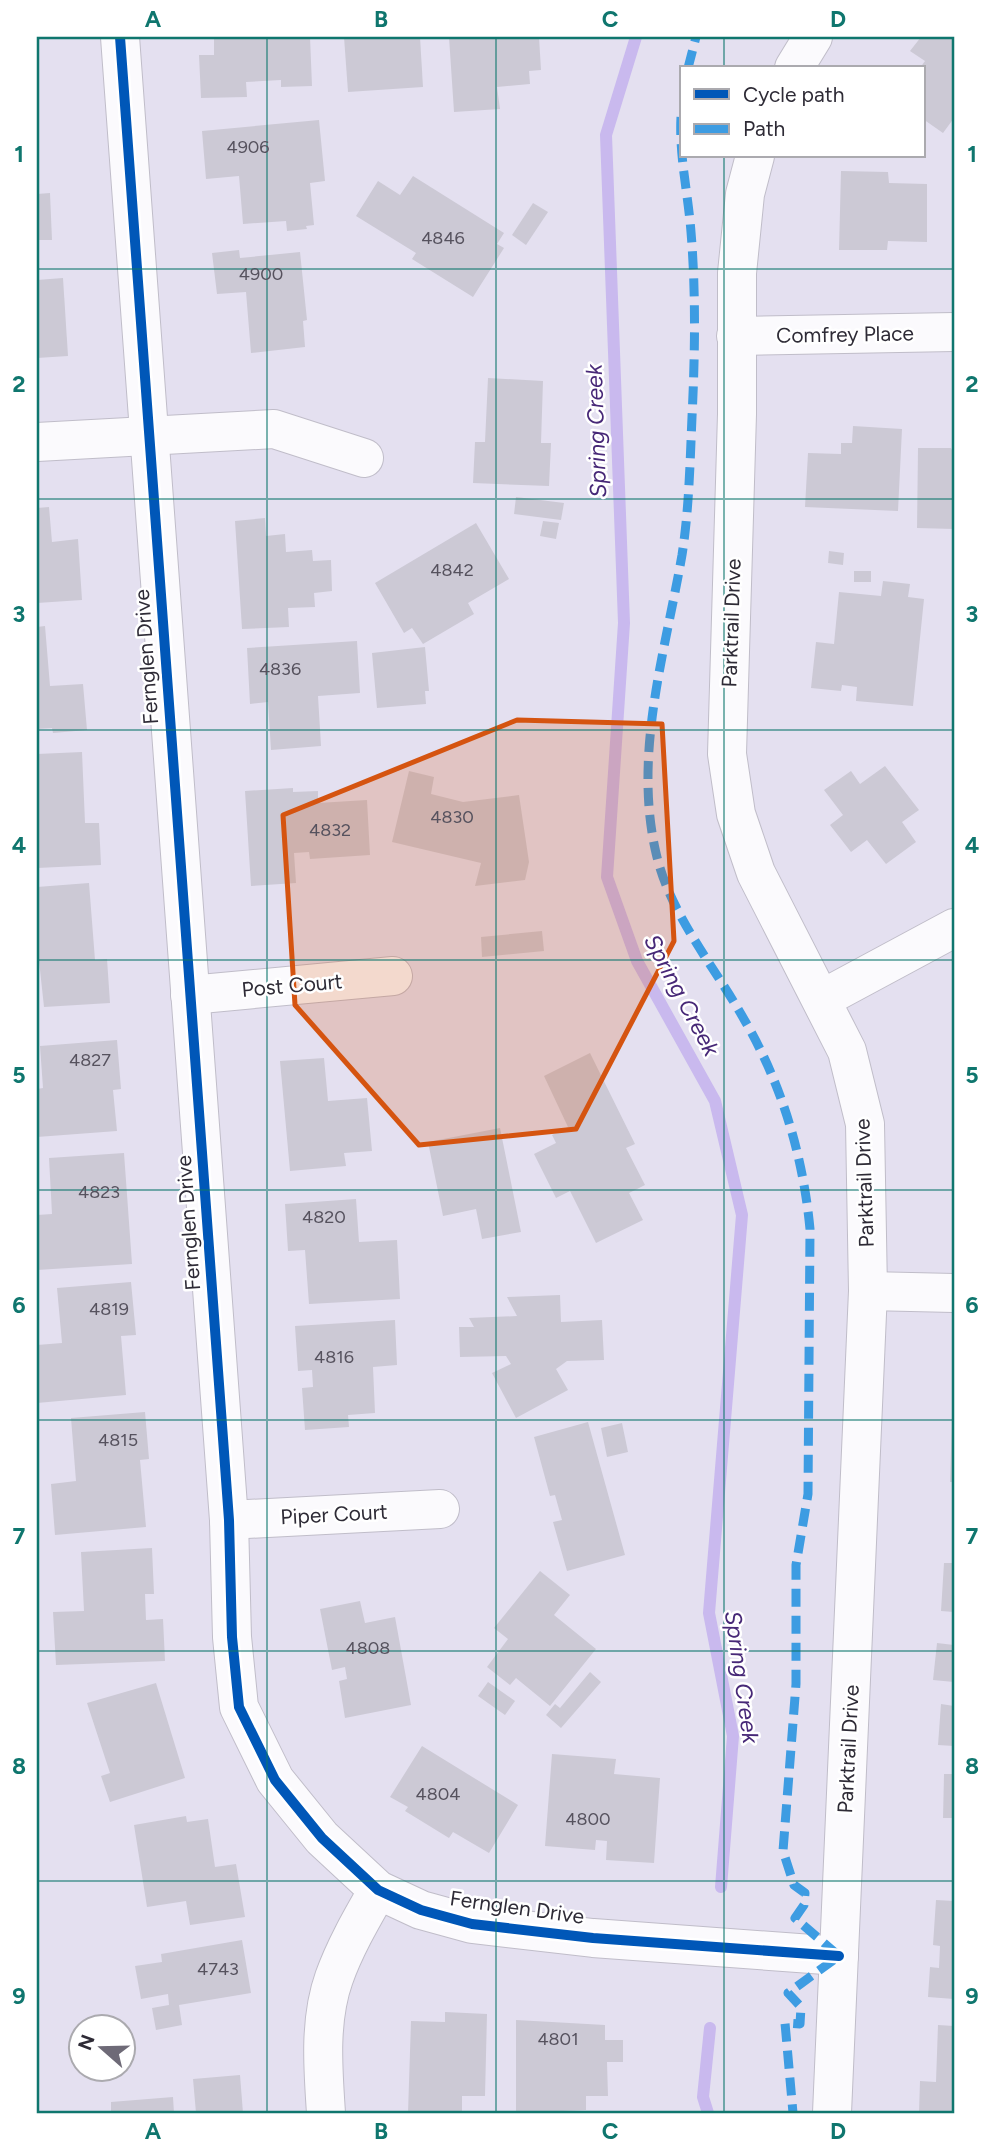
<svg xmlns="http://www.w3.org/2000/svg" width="991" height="2150" font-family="Figtree,sans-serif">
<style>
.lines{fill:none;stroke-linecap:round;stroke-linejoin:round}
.stream{stroke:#c9b9ee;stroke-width:12}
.building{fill:#ccc9d5}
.minor-casing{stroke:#c0bdc9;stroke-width:40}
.minor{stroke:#fbfafd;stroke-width:38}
.quiet{stroke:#3d9ce2;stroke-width:9;stroke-dasharray:18 9;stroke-linecap:butt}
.cycleway-casing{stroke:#fff;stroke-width:15}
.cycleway{stroke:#0057b8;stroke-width:10}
.marked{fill:#d55410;fill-opacity:0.2;stroke:#d55410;stroke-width:5;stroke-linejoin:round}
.grid{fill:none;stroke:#0f766e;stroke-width:2;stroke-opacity:0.55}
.labels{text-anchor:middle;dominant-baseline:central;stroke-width:5;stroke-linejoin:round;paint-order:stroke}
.number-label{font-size:18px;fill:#56525e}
.street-label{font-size:21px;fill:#2e2b36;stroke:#fff}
.water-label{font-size:23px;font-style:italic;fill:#472877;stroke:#fff}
.neatline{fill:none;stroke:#0f766e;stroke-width:2.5}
.grid-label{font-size:23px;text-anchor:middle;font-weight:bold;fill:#0f766e}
</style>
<rect width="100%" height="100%" fill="#e4e0f0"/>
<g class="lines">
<g class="stream">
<polyline points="636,37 606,135 624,623 607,877 637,961 715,1101 742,1215 709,1613 733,1736 721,1887"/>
<polyline points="708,2113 703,2097 710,2028"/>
</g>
</g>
<g class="building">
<polygon points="214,37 310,37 312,86 281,87 281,80 246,82 247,97 201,98 199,55 214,55"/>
<polygon points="344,37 420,37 423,87 348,92"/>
<polygon points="449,37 539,37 541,70 529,71 530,84 497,87 500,109 454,112"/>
<polygon points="921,37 954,37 954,118 943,133 923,119 923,68 920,68 925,61 910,51"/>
<polygon points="319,120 325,181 310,183 314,225 306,226 307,229 287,231 286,221 243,224 239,176 206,179 202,131"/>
<polygon points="841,171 888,172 889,183 927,184 927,242 888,241 887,250 839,250"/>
<polygon points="413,176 504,233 497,244 504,248 473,297 412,259 416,253 356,216 378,181 400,195"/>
<polygon points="50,193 52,240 37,240 37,194"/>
<polygon points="533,203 548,212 526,245 512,235"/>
<polygon points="239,250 240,258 300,252 307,320 303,321 305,347 251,353 246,292 217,294 212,253"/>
<polygon points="63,278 68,356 37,358 37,280"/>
<polygon points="488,378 543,381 541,443 551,443 549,486 473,483 475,442 485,442"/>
<polygon points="853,426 902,429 898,511 805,507 808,453 841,454 841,443 852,443"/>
<polygon points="918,448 951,448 954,454 954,529 917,528"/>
<polygon points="516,497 564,503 561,520 514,514"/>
<polygon points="49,507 52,542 78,539 82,600 37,603 37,508"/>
<polygon points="265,518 266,536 285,534 286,552 312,550 313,561 331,560 332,591 314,593 315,607 288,608 289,627 242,629 235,521"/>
<polygon points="543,521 559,523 556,539 540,536"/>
<polygon points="476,523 509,579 468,603 474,614 423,644 412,628 404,633 375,583"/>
<polygon points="829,551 844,553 843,565 828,563"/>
<rect x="854" y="571" width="17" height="11"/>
<polygon points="883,581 910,584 908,597 924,599 913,706 856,701 857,687 842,685 841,691 811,688 816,642 834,644 839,592 881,596"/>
<polygon points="45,626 50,686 83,684 87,730 53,733 52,728 37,729 37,627"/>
<polygon points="357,641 360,693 318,696 321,746 271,750 268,702 250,704 247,648"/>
<polygon points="425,647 429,691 425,691 426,704 377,708 372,653"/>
<polygon points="82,752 85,823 99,823 101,865 37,868 37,754"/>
<polygon points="885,766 919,810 902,822 916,842 886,864 867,840 851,852 830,825 843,815 824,790 851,771 860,784"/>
<polygon points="409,771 434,777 431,794 463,802 519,795 529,862 525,880 475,886 481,863 392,842"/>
<polygon points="293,788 293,792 318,791 318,803 367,800 370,855 310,859 309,852 294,853 296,883 251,886 245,791"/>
<polygon points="89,883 95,960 107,959 110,1003 44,1007 37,942 37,887"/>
<polygon points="542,931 544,951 482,957 481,937"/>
<polygon points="117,1040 121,1089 113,1090 117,1131 37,1137 37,1089 43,1088 40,1046"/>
<polygon points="590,1053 635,1144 626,1148 645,1185 629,1193 643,1220 596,1243 570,1191 556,1198 534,1154 556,1143 552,1135 568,1127 544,1076"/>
<polygon points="324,1058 328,1101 367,1098 372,1151 344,1153 346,1166 290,1171 280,1061"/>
<polygon points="500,1128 521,1232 482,1239 476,1209 443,1216 428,1142"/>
<polygon points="124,1153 132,1264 37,1270 37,1215 52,1214 49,1158"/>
<polygon points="356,1199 359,1242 397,1240 400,1299 309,1304 305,1250 288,1251 285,1204"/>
<polygon points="131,1282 136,1335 121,1336 126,1395 37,1403 37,1345 62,1343 57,1288"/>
<polygon points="560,1295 561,1322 602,1320 604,1360 567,1361 556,1369 568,1390 516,1418 492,1373 511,1364 506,1356 460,1357 459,1327 474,1327 469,1318 517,1316 507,1297"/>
<polygon points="395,1320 397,1365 373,1367 375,1413 348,1415 349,1427 305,1430 302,1388 313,1387 312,1370 298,1371 295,1326"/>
<polygon points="145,1412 149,1459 140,1460 146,1527 55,1535 51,1484 76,1481 71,1418"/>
<polygon points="952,1419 954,1419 954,1482 950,1482"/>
<polygon points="588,1422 625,1555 567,1571 553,1522 562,1520 555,1495 550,1496 534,1437"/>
<polygon points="622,1423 628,1452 607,1457 601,1428"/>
<polygon points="152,1548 154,1594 145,1594 146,1620 163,1619 165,1661 56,1665 53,1612 84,1611 81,1552"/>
<polygon points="944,1563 954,1563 954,1612 941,1611"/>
<polygon points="540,1571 570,1595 554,1615 596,1649 550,1706 516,1678 510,1685 487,1667 508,1639 494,1628"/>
<polygon points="360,1601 365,1623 395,1617 411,1705 345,1718 339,1681 347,1679 345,1667 332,1670 320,1609"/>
<polygon points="937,1643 954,1645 954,1682 933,1680"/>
<polygon points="590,1672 601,1682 561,1728 546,1715 555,1704 560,1708"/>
<polygon points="488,1682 515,1701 505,1715 478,1696"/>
<polygon points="156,1683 185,1778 110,1802 101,1776 110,1773 87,1703"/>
<polygon points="941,1704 954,1706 954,1746 938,1745"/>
<polygon points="422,1746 518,1805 489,1853 453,1832 449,1838 405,1811 408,1807 390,1797"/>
<polygon points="552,1754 616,1759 614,1774 660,1778 654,1863 606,1860 607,1841 596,1840 595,1850 545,1846"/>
<polygon points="944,1774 954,1774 954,1818 943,1818"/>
<polygon points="186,1816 187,1822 208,1819 215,1867 236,1864 245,1917 190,1925 186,1901 147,1907 134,1825"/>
<polygon points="936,1900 954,1901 954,1999 928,1997 930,1967 939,1968 940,1946 933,1945"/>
<polygon points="242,1940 251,1993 179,2005 182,2025 156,2030 152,2008 169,2005 168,1994 141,1999 135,1966 162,1962 161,1954"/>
<polygon points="445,2012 487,2014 485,2096 462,2096 462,2111 408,2113 411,2021 445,2022"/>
<polygon points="516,2020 605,2025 605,2040 623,2040 623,2062 607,2062 608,2096 586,2096 586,2110 516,2113"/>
<polygon points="938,2025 954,2026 954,2113 919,2113 920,2081 936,2082"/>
<polygon points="240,2075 243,2113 196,2113 193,2079"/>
<polygon points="173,2097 174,2113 111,2113 111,2102"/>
</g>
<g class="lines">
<g class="minor-casing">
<g id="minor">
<polyline points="120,37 229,1520 232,1637 239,1707 275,1780 322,1838 378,1890 421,1910 472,1924 593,1938 839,1956"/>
<polyline points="794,68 813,37"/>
<polyline points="755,156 745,194 737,273 737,414 727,754 736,814 756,873 847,1051 865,1124 868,1291 832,2113"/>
<polyline points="736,336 954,332"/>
<polyline points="37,442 274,429 364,458"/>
<polyline points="190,995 393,976"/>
<polyline points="822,999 954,928"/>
<polyline points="868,1291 954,1293"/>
<polyline points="229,1520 440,1509"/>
<path d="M326,2113c-3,-44 -7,-93 8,-135 11,-31 28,-60 44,-88"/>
</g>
</g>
<use href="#minor" class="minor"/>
<g class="quiet">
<polyline points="688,68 696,37"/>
<path d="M681,117c-2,39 7,76 10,115 5,60 4,124 1,185 -2,46 -3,93 -10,138 -17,98 -49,199 -26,298 14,62 59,114 89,168 37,64 58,135 65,208l-2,265 -12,71v119l-13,167 11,34 11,8 -1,12 -9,13 44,38 -51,37 13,14 -1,17 -15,-1 8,90"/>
</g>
<g class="cycleway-casing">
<polyline id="cycleway" points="120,37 229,1520 232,1637 239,1707 275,1780 322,1838 378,1890 421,1910 472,1924 593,1938 839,1956"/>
</g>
<use href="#cycleway" class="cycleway"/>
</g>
<path class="marked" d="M517,720l145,4 12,217 -98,188 -157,16 -124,-140 -12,-190z"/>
<path class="grid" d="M267,37v2076M496,37v2076M724,37v31M724,156v1957M37,269h917M37,499h917M37,730h917M37,960h917M37,1190h917M37,1420h917M37,1651h917M37,1881h917"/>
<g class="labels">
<g class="number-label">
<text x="248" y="147">4906</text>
<text x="443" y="238">4846</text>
<text x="261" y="274">4900</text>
<text x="452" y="570">4842</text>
<text x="280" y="669">4836</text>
<text x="452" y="817">4830</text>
<text x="330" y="830">4832</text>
<text x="90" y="1060">4827</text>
<text x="99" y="1192">4823</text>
<text x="324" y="1217">4820</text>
<text x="109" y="1309">4819</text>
<text x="334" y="1357">4816</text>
<text x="118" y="1440">4815</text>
<text x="368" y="1648">4808</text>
<text x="438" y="1794">4804</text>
<text x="588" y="1819">4800</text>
<text x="218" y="1969">4743</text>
<text x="558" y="2039">4801</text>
</g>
<g class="street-label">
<text transform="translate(845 334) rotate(-1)">Comfrey Place</text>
<text transform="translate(731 623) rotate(-88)">Parktrail Drive</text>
<text transform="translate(146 657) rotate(-94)">Fernglen Drive</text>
<text transform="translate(292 985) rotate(-5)">Post Court</text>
<text transform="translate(864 1183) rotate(-92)">Parktrail Drive</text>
<text transform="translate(188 1223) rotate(-94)">Fernglen Drive</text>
<text transform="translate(334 1514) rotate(-3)">Piper Court</text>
<text transform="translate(848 1749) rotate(-87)">Parktrail Drive</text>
<text transform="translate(517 1907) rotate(8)">Fernglen Drive</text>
</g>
<g class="water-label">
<text transform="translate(596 431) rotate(-92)">Spring Creek</text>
<text transform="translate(682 995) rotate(62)">Spring Creek</text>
<text transform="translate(742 1677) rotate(82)">Spring Creek</text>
</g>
</g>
<rect width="991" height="2150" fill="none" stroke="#ffffff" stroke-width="77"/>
<rect x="680" y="66" width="245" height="91" fill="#ffffff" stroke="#abaaaf" stroke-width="2"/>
<rect x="694" y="89" width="35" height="10" fill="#0057b8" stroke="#abaaaf" stroke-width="2"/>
<text x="743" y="102" font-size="21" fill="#2e2b36">Cycle path</text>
<rect x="694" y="124" width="35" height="10" fill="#3d9ce2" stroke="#abaaaf" stroke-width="2"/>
<text x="743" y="136" font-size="21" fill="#2e2b36">Path</text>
<g transform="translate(102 2048) rotate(290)"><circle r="33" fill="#ffffff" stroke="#abaaaf" stroke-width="2"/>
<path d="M0-5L12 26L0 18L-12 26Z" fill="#6e6a77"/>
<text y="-10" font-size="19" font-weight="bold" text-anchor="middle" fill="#2e2b36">N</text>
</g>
<rect x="38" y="38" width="915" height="2074" class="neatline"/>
<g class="grid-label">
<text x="153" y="27">A</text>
<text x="381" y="27">B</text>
<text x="610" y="27">C</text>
<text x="838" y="27">D</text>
<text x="19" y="162">1</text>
<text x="972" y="162">1</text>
<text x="19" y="392">2</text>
<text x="972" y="392">2</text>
<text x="19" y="622">3</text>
<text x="972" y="622">3</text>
<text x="19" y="853">4</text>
<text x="972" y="853">4</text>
<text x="19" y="1083">5</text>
<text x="972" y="1083">5</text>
<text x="19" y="1313">6</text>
<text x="972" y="1313">6</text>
<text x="19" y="1544">7</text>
<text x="972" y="1544">7</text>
<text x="19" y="1774">8</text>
<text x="972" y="1774">8</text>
<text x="19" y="2004">9</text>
<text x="972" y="2004">9</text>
<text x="153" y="2139">A</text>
<text x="381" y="2139">B</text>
<text x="610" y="2139">C</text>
<text x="838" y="2139">D</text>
</g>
</svg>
